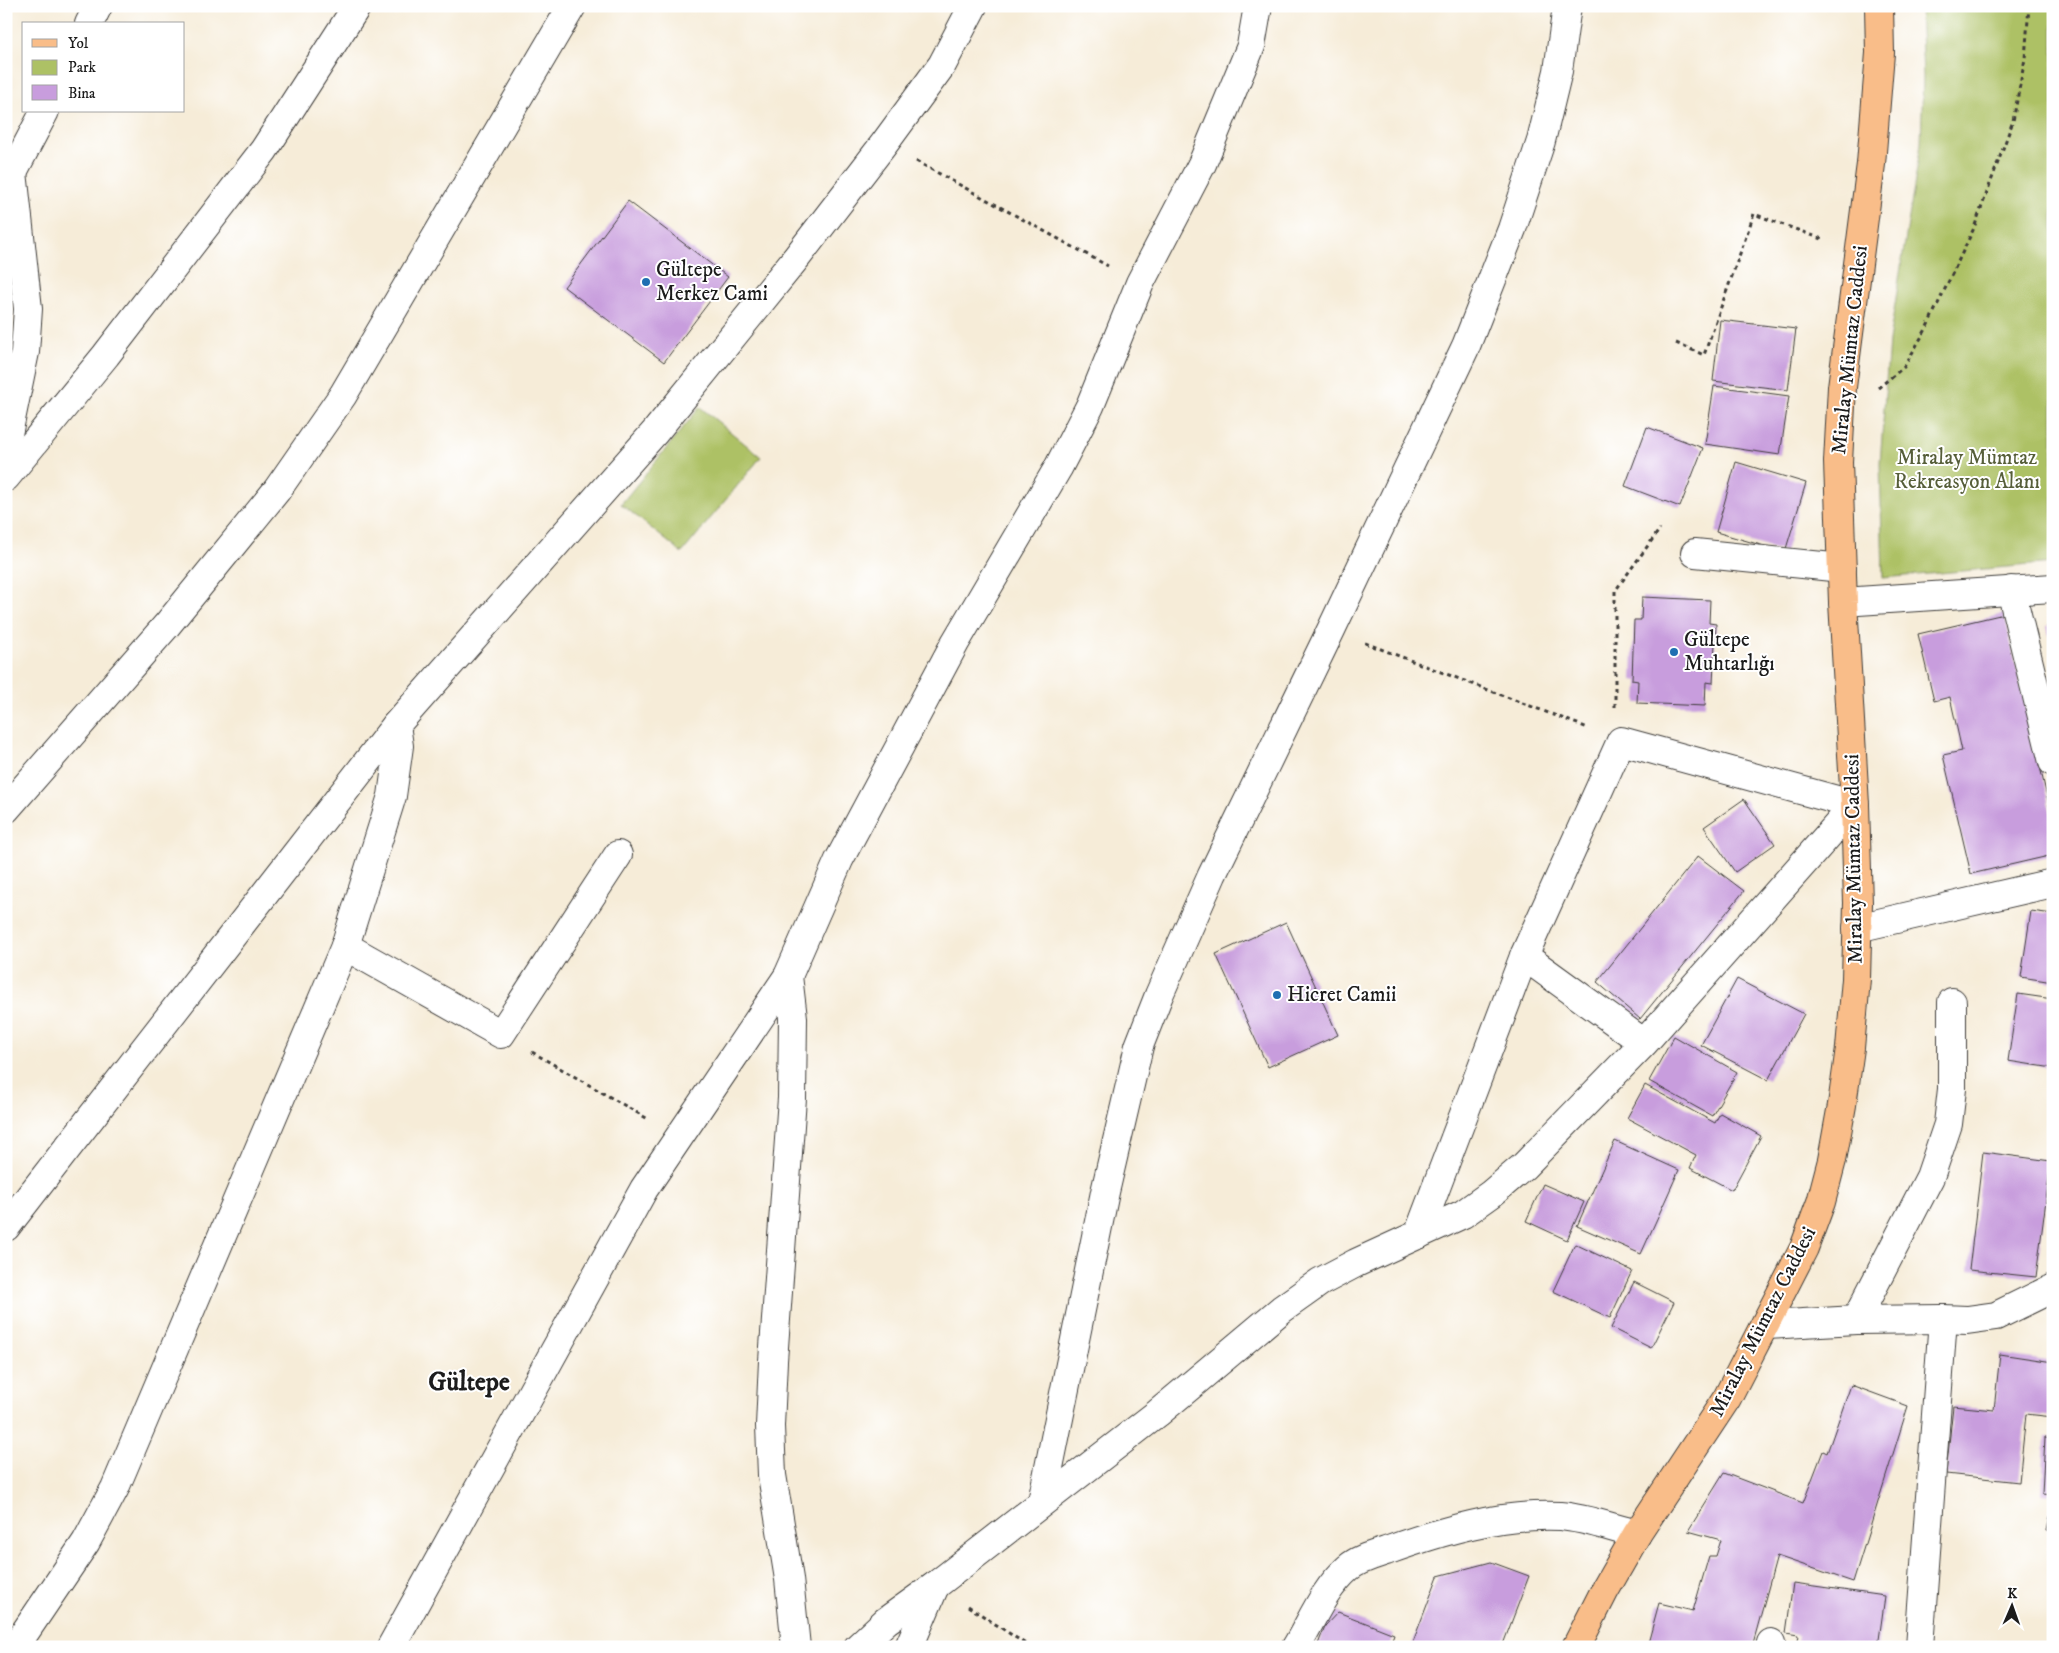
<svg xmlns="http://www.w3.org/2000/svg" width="2059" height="1653" font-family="'IM FELL DW Pica',serif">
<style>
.green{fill:#adc165;stroke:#646e40}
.building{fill:#c89ddd}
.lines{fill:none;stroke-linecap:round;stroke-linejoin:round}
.minor-casing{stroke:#3d3b38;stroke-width:30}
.major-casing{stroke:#3d3b38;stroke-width:30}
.path{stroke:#3d3b38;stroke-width:3;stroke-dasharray:4 4;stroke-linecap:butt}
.minor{stroke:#fff;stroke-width:28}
.major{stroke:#f9bd89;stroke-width:28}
.poi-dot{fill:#1f6fb2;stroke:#fff;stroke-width:2}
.labels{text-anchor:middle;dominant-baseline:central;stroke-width:4;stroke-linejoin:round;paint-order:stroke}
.poi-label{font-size:21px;fill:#1c1c1c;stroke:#fff;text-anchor:start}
.street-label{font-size:21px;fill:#1c1c1c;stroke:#fff}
.park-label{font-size:21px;fill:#565e39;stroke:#fff}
.district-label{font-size:26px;font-weight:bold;fill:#1c1c1c;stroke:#fff}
</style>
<rect width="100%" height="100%" fill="#fff"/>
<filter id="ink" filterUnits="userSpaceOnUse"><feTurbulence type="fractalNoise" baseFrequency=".02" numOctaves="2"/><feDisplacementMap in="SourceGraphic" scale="10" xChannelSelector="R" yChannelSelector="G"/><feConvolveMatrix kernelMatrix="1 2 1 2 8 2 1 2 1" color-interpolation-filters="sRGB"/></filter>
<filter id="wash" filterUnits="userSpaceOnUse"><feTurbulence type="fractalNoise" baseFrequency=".0096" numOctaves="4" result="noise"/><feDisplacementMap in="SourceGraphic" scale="20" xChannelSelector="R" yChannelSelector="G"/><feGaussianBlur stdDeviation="1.12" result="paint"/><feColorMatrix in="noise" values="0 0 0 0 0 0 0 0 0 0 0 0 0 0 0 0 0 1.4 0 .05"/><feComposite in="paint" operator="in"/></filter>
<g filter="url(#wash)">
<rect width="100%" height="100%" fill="#f6ecd8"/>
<g class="green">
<polygon points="1920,6 2053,6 2053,563 1883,578 1880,463 1889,341 1921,143 1923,77"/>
<polygon points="700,407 761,457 682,553 621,504"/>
</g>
<g id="blocks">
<g class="building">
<polygon points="628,201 728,277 664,362 564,287"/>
<polygon points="1720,320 1796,329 1788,390 1713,381"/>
<polygon points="1714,386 1789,396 1780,455 1705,444"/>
<polygon points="1647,427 1703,448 1680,507 1625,486"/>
<polygon points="1736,462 1806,483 1785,552 1716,532"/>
<polygon points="1642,597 1710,600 1709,623 1716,624 1713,683 1706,682 1705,706 1637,703 1638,681 1632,680 1634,620 1641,620"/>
<polygon points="2004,614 2053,822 2053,855 1971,874 1943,755 1962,751 1950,697 1934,701 1918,634"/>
<polygon points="2053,625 2053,649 2052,649 2047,626"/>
<polygon points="1744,799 1775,844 1735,872 1704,827"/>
<polygon points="1698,856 1744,891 1640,1019 1597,982"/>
<polygon points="2031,911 2053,914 2053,982 2021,977"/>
<polygon points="1286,922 1338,1035 1268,1067 1216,954"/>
<polygon points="1737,979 1804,1014 1768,1080 1701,1045"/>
<polygon points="2018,994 2053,999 2053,1068 2008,1061"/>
<polygon points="1674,1036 1737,1072 1712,1116 1649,1081"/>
<polygon points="1645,1085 1715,1123 1720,1113 1761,1136 1732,1190 1690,1168 1696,1155 1627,1118"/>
<polygon points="1615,1141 1679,1170 1641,1254 1577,1226"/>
<polygon points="1983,1152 2051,1161 2036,1277 1969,1270"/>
<polygon points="1543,1184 1584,1202 1567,1240 1526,1221"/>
<polygon points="1575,1244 1632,1271 1610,1318 1553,1291"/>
<polygon points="1634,1282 1674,1302 1651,1348 1611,1328"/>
<polygon points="2000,1354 2053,1362 2053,1417 2026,1414 2019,1482 1946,1474 1953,1406 1994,1410"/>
<polygon points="1851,1385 1908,1406 1853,1582 1777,1556 1752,1647 1647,1647 1659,1603 1693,1611 1709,1556 1716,1556 1721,1540 1688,1531 1724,1473 1803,1503 1823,1451 1827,1453"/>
<polygon points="2045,1437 2053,1438 2053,1495 2042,1494"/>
<polygon points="2050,1516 2053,1516 2053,1532 2047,1531"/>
<polygon points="1491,1562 1529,1576 1502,1647 1411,1647 1438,1576"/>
<polygon points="1793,1583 1885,1596 1878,1647 1796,1647 1798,1635 1786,1633"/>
<polygon points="1338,1612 1394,1634 1389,1647 1317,1647 1325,1626"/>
</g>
</g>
</g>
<g filter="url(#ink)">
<use href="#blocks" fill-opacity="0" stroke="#3d3b38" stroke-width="1"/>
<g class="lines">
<g class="minor-casing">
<g id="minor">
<polyline points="89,24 98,6"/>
<polyline points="6,178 13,172 45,111"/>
<polyline points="6,444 25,352 28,309 13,172"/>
<polyline points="6,477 106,355 264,150 357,6"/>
<polyline points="1695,553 1842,568"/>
<polyline points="2011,590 2053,762"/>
<polyline points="1843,602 2053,588"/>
<polyline points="6,809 167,625 277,490 343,395 572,6"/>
<polyline points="1857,928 2053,883"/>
<polyline points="345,946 501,1034 618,855"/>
<polyline points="788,976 793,1018 792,1098 773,1361 770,1426 772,1475 789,1579 796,1647"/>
<polyline points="6,1227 396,725 655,432 797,257 884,144 942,65 973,6"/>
<polyline points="1418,1235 1524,956"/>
<polyline points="1943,1319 1967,1320 1996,1316 2053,1288"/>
<polyline points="1856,1320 1930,1177 1948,1124 1952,1089 1952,1002"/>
<polyline points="1766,1325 1856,1320 1943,1319 1919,1647"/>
<polyline points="1042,1502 1105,1192 1139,1046 1159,995 1212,875 1331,630 1466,346 1512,229 1541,141 1558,71 1567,6"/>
<polyline points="15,1647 86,1542 115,1488 345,946 392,796 399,746 396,725"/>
<polyline points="391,1647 644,1189 788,976 839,860 955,643 1058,468 1090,406 1140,283 1202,164 1251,46 1258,6"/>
<polyline points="858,1647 886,1621 936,1585 1158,1413 1282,1309 1320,1282 1356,1263 1463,1214 1491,1194 1524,1166 1644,1043 1855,805 1621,741 1524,956 1644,1043"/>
<polyline points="909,1647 935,1586"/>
<path d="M1296,1647c16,-27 28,-58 52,-79 10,-9 26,-13 38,-17 55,-20 115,-38 174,-35 26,2 52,12 77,18"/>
<polyline points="1770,1647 1771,1643"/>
</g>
</g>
<g class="major-casing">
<polyline id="major" points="1576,1647 1605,1590 1637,1534 1727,1398 1804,1248 1821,1202 1832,1160 1842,1105 1850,1048 1856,979 1858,903 1855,805 1843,602 1838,462 1842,387 1871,164 1880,53 1879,6"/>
</g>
<g class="path">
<polyline points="916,161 1108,266"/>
<polyline points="1676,343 1704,355 1754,214 1825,240"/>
<polyline points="1878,388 1904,367 1925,331 1974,228 2013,121 2025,59 2029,6"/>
<polyline points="1365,643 1588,728"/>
<polyline points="1615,707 1615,591 1660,529"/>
<polyline points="532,1052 648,1119"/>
<polyline points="968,1606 1030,1647"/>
</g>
<use href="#minor" class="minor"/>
<use href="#major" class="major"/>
</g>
</g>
<g class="poi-dot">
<circle cx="646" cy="282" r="5"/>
<circle cx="1674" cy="652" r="5"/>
<circle cx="1277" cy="995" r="5"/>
</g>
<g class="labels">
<g class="poi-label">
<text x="656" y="270">Gültepe<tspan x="656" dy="24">Merkez Cami</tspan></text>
<text x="1684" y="640">Gültepe<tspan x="1684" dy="24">Muhtarlığı</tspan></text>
<text x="1287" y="995">Hicret Camii</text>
</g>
<g class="street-label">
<text transform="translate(1850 350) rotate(-84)">Miralay Mümtaz Caddesi</text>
<text transform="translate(1854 859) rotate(-91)">Miralay Mümtaz Caddesi</text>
<text transform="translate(1763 1322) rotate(-63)">Miralay Mümtaz Caddesi</text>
</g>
<g class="park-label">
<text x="1967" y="458">Miralay Mümtaz<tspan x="1967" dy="24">Rekreasyon Alanı</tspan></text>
</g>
<g class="district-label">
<text x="469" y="1382">Gültepe</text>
</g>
</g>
<rect width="2059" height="1653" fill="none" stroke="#fff" stroke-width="25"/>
<rect x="22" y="22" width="162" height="90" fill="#ffffff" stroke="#a4a4a4"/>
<rect x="32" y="39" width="25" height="8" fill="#f9bd89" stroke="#a4a4a4"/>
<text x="68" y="48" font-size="15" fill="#1c1c1c">Yol</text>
<rect x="32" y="60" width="25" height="15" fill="#adc165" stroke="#a4a4a4"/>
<text x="68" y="72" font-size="15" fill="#1c1c1c">Park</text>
<rect x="32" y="85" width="25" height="15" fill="#c89ddd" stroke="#a4a4a4"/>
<text x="68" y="98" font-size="15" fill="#1c1c1c">Bina</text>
<g transform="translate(2012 1606) rotate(2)" stroke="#ffffff" stroke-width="4" paint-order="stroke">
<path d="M0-4L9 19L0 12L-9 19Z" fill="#1c1c1c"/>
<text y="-8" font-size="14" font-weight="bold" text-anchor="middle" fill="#1c1c1c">K</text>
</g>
</svg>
